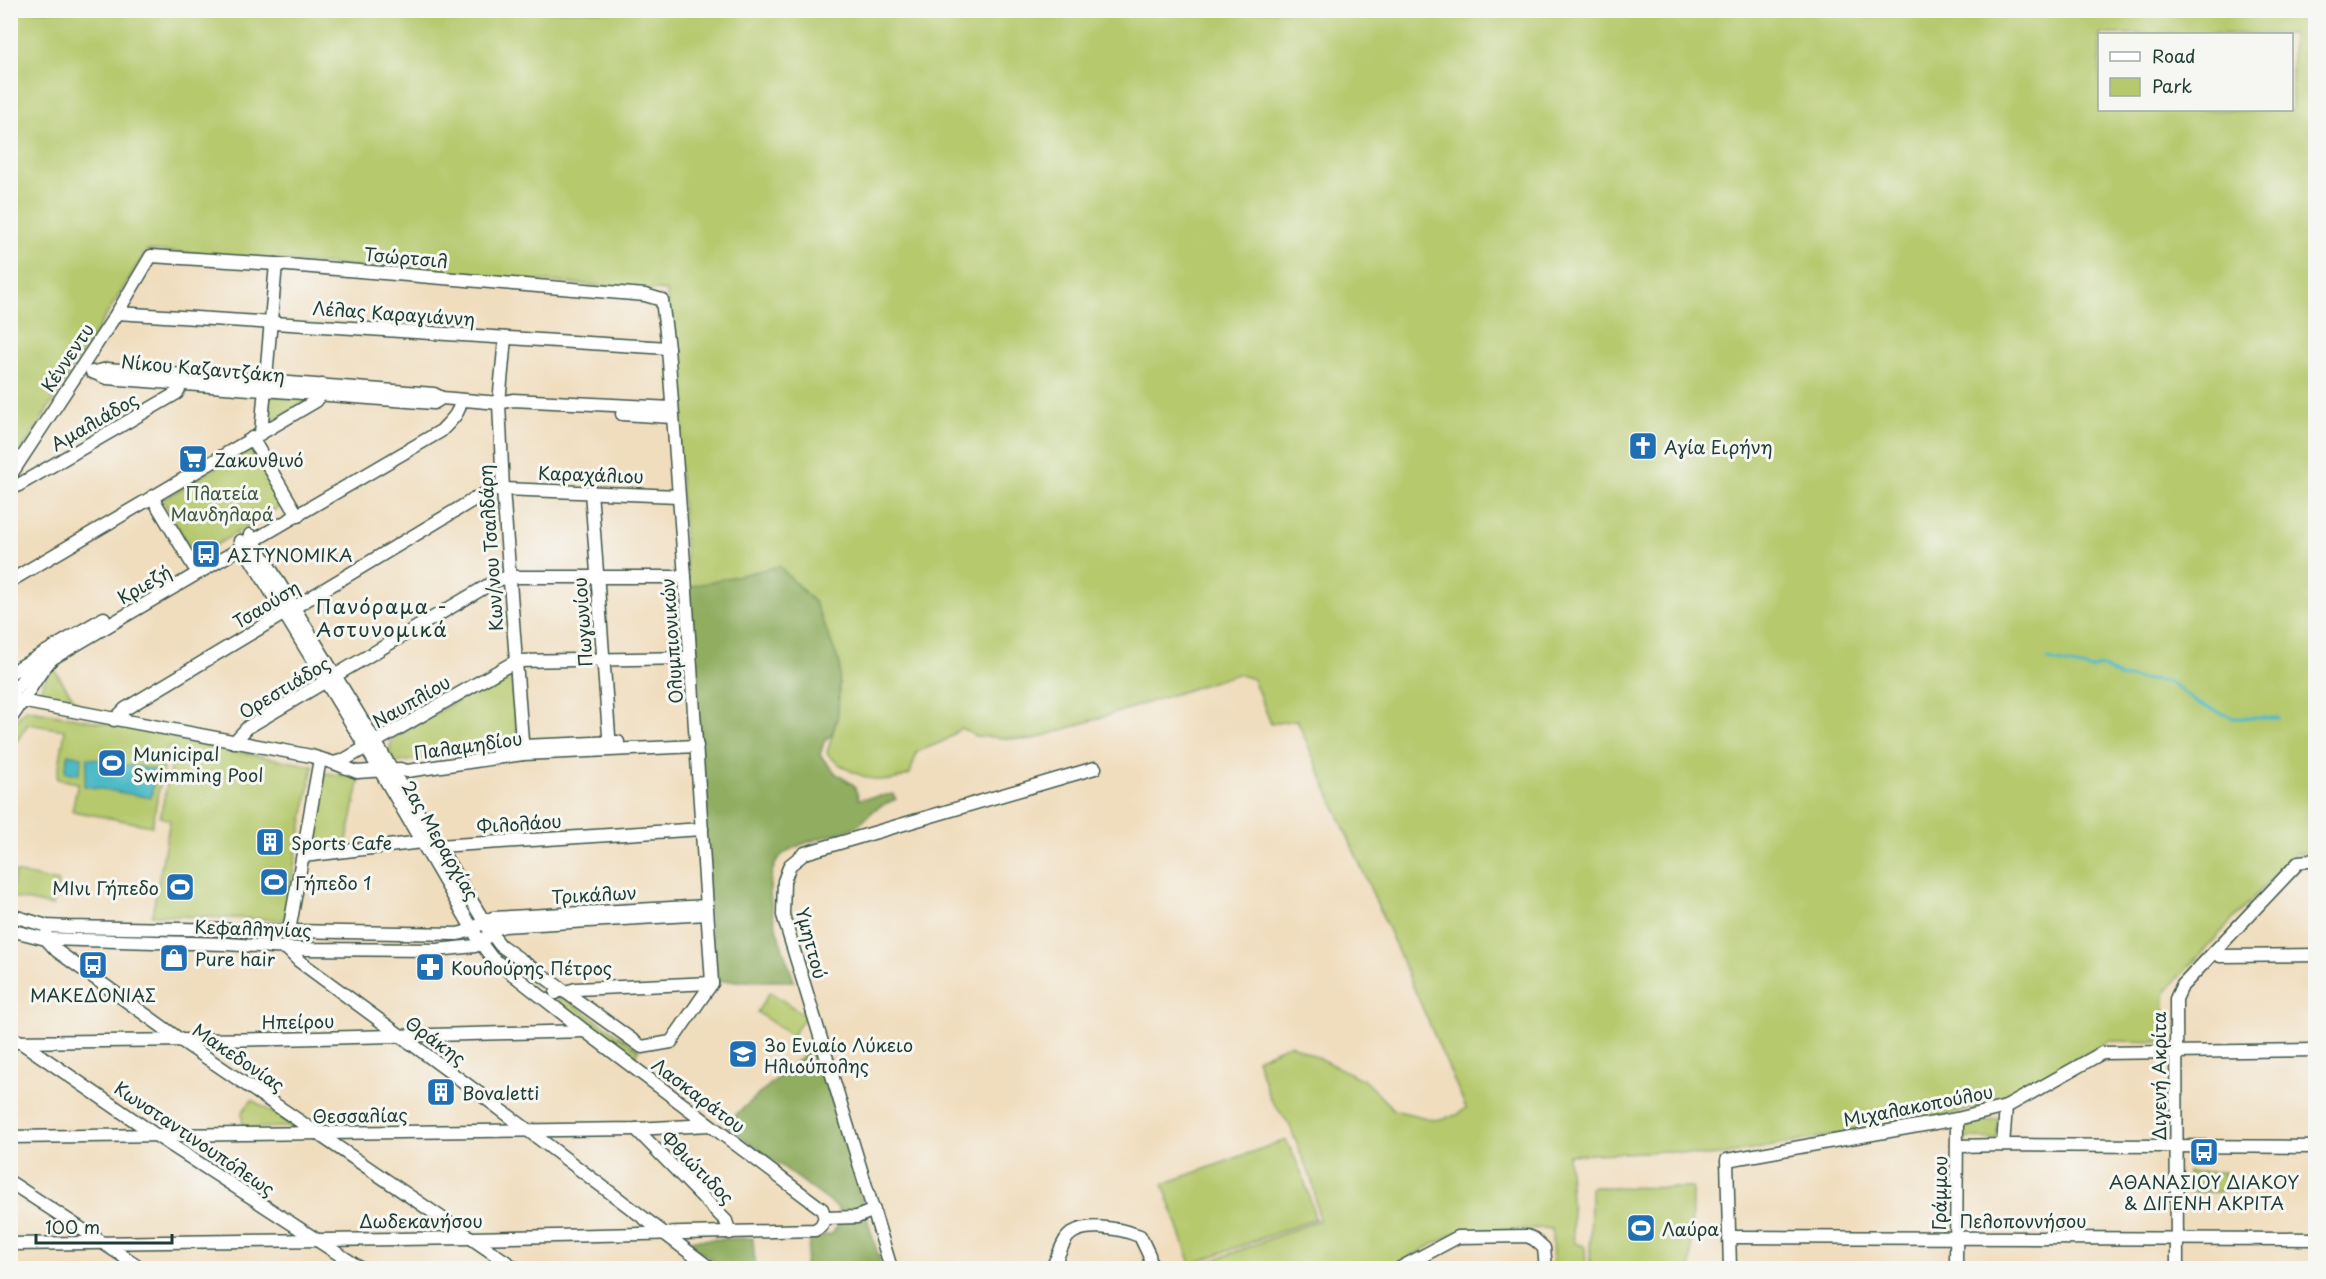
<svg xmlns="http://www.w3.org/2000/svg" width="2326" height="1279" font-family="'Playpen Sans',sans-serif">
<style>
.green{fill:#b6c96d;stroke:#6a8350;stroke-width:1.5;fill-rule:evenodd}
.forest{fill:#90ad60;stroke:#58754a;stroke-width:1.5}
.water{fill:#4cbac6;stroke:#367c7d;stroke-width:1.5}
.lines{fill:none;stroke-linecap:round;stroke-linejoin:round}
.stream{stroke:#4cbac6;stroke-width:3}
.minor-casing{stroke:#3e5549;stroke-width:15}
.minor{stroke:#fff;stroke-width:12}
.labels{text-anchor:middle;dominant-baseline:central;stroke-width:6;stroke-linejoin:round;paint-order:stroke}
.street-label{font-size:18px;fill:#1f3d34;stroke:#f6f6f2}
.poi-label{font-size:18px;fill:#1f3d34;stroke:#f6f6f2;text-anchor:start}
.park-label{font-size:18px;fill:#3d593f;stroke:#f6f6f2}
.neighbourhood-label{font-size:20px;letter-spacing:1.5px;fill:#1f3d34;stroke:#f6f6f2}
</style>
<rect width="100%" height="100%" fill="#f6f6f2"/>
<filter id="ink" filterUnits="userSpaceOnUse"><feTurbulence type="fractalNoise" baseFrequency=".0167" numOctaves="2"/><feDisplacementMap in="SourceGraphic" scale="12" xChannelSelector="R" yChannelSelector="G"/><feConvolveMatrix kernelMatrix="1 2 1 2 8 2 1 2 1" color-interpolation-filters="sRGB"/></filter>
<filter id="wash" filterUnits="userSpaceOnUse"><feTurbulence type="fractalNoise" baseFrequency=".008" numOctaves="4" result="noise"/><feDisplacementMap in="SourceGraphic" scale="24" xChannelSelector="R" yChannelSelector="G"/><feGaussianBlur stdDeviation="1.35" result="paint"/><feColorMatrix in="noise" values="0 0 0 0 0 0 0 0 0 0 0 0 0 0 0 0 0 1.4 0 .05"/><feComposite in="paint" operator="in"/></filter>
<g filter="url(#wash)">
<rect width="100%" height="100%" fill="#f0ddbd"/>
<g class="green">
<path d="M11,11h2304v842h-20l-127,136 -3,6 -1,47 -55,-1 -106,59 -47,13 -233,42 -21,1 -31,-5 -103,4 6,88 11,3 1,22h-33l-1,-39 -8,-1 -90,5 -64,35h-197l126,-48 -6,-36 -24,-60 -20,-27 -12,-38 33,-15 74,36 30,30 41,10 22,-5 9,-7 -169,-388 -26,4 -18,-45 -16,-5 -206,66 -56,-4 -14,-8 -17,13 -27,11 -7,22c-6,2 -12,5 -18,6 -21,3 -52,-11 -65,-27l11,-38 -150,-128 -21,-296 -520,-41 -136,218zM2100,34h192v76h-192z"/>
<polygon points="270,395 307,397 307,401 270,422 265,420"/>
<polygon points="249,448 283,505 196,557 162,500"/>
<polygon points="52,666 79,707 36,698"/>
<path d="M506,672l7,7 4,47 -1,13 -7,5 -114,19c-5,-9 -8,-16 -1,-25z"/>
<polygon points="25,709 177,736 176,740 313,766 284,920 152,915 170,820 160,817 175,748 167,747 152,826 72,811 78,783 57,779 65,730 28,724 17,741 11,737 10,728"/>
<polygon points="325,773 360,778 346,845 313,849 311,847"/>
<polygon points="15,872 59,882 53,906 11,897"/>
<polygon points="496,948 546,984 545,988 542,989 495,953"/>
<polygon points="770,992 806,1016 792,1036 757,1012"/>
<polygon points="563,997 639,1050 634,1057 559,1003 558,998"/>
<polygon points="252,1100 294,1126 294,1127 243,1128 242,1112"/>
<polygon points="1998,1118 1997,1139 1963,1138 1963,1128"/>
<path d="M1286,1140c14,26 23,50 29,79l-124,45 -28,-80z"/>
<rect x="2187" y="1172" width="37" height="20"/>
<polygon points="1591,1187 1692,1188 1691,1268 1590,1268"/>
</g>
<g class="forest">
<path d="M779,566l36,37 25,61 -2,51 -6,19 -8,8 -4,13 15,18 19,12 5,14 34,-5 3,5c-6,3 -14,6 -20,10 -8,5 -13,15 -21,18 -19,8 -61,16 -74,29 -27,29 3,94 13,125h-80l-26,-394z"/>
<polygon points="815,1045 882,1268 804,1268 811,1237 832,1234 839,1223 838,1208 725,1124"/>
<polygon points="753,1238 755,1268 724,1268 688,1243 691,1240"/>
</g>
<g class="water">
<polygon points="68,754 82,757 79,774 65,772"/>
<polygon points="88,758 156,770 151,798 84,786"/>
</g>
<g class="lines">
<polyline class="stream" points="2048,660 2091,669 2100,666 2119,677 2169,682 2199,704 2234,718 2278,718"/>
</g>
</g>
<g filter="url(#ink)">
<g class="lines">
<g class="minor-casing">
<g id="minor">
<polyline points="117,313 668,348"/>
<polyline points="505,338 499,403 503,489 523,754"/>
<polyline points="92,372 107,378 434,403 442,398"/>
<polyline points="95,372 107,369 434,394 442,398 499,403 513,400 672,408"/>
<polyline points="622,414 672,417"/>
<polyline points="261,433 276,264"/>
<polyline points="252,438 298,516"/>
<polyline points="10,476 117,313 151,256 276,264 645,295 662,300 668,348 685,577 712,983 671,1042 642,1047 560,988"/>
<polyline points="10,490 177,393 184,378"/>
<polyline points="591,491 610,749"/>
<polyline points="152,497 194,567"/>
<polyline points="250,535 491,933 500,945 560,988 556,993"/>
<polyline points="240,541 381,772 480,942 492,958 585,1031 822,1209 825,1218"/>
<polyline points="10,581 316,401 320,396 322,385"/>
<polyline points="10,673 104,618"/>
<polyline points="10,696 39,658"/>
<polyline points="10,699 311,756 334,763 344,760 516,661 690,658"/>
<path d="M10,719c14,-17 28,-48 43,-61l388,-227c10,-11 18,-16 20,-31"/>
<polyline points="114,720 125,709 478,497 491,491 503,489 678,496"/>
<polyline points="234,742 248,727 497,580 510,577 685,577"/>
<polyline points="497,749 522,746 618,742"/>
<polyline points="334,763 357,772 400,769 407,771 523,754 697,746"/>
<polyline points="303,856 422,842 438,846 702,829"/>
<path d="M10,915l37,11 20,1 390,7c15,-2 23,-12 36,-16l214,-12"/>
<polyline points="10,930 46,939 227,944 302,949 437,950 475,946 498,928 504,926 707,914"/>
<polyline points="289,931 320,759"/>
<polyline points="46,935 46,939 57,951 182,1041 515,1268"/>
<polyline points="286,948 299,961 484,1097 710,1268"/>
<polyline points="2214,953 2220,956 2316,955"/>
<polyline points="565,992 576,989 712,983"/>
<polyline points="19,1041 157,1136 360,1268"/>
<polyline points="10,1042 279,1039 585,1031"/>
<polyline points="636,1129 726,1221 730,1233"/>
<polyline points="10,1137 636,1129 709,1125"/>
<polyline points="2003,1145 2006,1107"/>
<polyline points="1957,1146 2003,1145 2316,1147"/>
<polyline points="10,1182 141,1268"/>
<polyline points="825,1218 857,1217 874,1210"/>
<polyline points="1730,1237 2316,1239"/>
<polyline points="10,1244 471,1238 815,1230 821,1226 825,1218"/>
<polyline points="891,1268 783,915 784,881 790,865 805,853 1095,768"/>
<path d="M1051,1268c7,-9 9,-20 15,-29 14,-20 55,-10 74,-3l9,19 2,13"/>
<polyline points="1400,1268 1458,1237 1527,1236 1534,1239 1544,1248 1546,1268"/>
<polyline points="1730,1268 1727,1160 1957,1119 2006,1107 2102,1053 2316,1050"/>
<polyline points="1956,1268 1957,1119"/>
<polyline points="2177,1268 2176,999 2182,986 2299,862 2316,860"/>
</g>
</g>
<use href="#minor" class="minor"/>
</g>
</g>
<defs>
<g id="church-square" transform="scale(1.5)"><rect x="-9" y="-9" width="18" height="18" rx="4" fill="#1f6fb2" stroke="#f6f6f2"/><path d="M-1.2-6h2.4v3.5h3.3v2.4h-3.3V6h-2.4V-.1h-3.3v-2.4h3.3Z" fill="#fff"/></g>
<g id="supermarket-square" transform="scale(1.5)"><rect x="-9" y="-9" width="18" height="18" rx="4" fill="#1f6fb2" stroke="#f6f6f2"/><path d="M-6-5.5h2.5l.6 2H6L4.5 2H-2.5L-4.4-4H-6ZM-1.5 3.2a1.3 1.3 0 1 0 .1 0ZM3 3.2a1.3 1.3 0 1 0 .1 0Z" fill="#fff"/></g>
<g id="bus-square" transform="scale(1.5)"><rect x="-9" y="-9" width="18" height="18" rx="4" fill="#1f6fb2" stroke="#f6f6f2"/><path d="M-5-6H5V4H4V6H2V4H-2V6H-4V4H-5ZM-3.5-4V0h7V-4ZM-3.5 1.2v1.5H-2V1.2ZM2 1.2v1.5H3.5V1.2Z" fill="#fff"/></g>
<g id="stadium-square" transform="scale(1.5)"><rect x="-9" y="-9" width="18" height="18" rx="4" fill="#1f6fb2" stroke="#f6f6f2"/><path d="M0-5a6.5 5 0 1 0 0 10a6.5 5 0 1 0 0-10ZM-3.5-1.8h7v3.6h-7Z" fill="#fff"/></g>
<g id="building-square" transform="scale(1.5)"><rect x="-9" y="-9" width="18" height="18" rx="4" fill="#1f6fb2" stroke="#f6f6f2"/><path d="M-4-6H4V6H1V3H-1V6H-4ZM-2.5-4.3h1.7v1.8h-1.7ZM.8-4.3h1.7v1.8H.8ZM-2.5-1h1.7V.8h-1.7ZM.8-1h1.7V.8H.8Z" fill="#fff"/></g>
<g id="shop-square" transform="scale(1.5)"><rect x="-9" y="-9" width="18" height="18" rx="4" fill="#1f6fb2" stroke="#f6f6f2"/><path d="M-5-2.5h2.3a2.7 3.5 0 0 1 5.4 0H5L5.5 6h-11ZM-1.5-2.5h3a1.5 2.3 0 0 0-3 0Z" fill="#fff"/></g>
<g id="pharmacy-square" transform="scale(1.5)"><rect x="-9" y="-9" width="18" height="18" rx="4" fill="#1f6fb2" stroke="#f6f6f2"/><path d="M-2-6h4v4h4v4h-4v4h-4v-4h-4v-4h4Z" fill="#fff"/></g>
<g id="school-square" transform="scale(1.5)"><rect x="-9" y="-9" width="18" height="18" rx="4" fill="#1f6fb2" stroke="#f6f6f2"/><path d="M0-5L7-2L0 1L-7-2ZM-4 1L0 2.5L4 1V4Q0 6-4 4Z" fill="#fff"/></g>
</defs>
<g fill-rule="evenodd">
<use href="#church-square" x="1643" y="446"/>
<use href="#supermarket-square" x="193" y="459"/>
<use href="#bus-square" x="206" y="554"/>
<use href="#stadium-square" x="112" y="763"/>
<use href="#building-square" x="270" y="842"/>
<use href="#stadium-square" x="274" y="882"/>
<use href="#stadium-square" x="180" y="887"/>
<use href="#shop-square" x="174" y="958"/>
<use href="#bus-square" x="93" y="965"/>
<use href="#pharmacy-square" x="430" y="967"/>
<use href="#school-square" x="743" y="1054"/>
<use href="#building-square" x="441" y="1092"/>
<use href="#bus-square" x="2204" y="1152"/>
<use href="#stadium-square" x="1641" y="1228"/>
</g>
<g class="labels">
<g class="street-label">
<text transform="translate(406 257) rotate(5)">Τσώρτσιλ</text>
<text transform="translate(394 313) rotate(4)">Λέλας Καραγιάννη</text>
<text transform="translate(67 357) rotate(-56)">Κέννεντυ</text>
<text transform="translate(203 368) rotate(5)">Νίκου Καζαντζάκη</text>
<text transform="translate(94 421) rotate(-30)">Αμαλιάδος</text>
<text transform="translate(591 474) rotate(2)">Καραχάλιου</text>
<text transform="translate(490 548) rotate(-94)">Κων/νου Τσαλδάρη</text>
<text transform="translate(144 584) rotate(-30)">Κριεζή</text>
<text transform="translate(266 604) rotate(-31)">Τσαούση</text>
<text transform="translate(582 622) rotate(-94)">Πωγωνίου</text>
<text transform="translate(671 641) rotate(-94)">Ολυμπιονικών</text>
<text transform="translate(284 687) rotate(-31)">Ορεστιάδος</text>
<text transform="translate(411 701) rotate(-30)">Ναυπλίου</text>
<text transform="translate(468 745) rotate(-8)">Παλαμηδίου</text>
<text transform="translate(519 823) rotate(-4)">Φιλολάου</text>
<text transform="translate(441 840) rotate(60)">2ας Μεραρχίας</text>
<text transform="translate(594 894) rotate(-3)">Τρικάλων</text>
<text transform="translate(253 928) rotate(2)">Κεφαλληνίας</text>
<text transform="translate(812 943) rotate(75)">Υμηττού</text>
<text transform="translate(298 1021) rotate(-1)">Ηπείρου</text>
<text transform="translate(436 1040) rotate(36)">Θράκης</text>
<text transform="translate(239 1057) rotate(34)">Μακεδονίας</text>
<text transform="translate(2158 1076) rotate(-90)">Διγενή Ακρίτα</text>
<text transform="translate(699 1095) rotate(37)">Λασκαράτου</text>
<text transform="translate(1918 1105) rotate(-11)">Μιχαλακοπούλου</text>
<text transform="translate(360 1115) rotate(-1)">Θεσσαλίας</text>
<text transform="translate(195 1138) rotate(34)">Κωνσταντινουπόλεως</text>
<text transform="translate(698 1167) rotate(45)">Φθιώτιδος</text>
<text transform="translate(1939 1193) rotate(-89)">Γράμμου</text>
<text x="421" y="1220">Δωδεκανήσου</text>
<text x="2023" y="1220">Πελοποννήσου</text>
</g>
<g class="poi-label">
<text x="1664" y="446">Αγία Ειρήνη</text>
<text x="214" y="459">Ζακυνθινό</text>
<text x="227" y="554">ΑΣΤΥΝΟΜΙΚΑ</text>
<text x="133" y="753">Municipal<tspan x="133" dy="21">Swimming Pool</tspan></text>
<text x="291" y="842">Sports Cafe</text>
<text x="295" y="882">Γήπεδο 1</text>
<text x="159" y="887" text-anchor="end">ΜΊνι Γήπεδο</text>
<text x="195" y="958">Pure hair</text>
<text x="451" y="967">Κουλούρης Πέτρος</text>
<text x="93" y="994" text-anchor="middle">ΜΑΚΕΔΟΝΙΑΣ</text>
<text x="764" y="1044">3ο Ενιαίο Λύκειο<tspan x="764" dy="21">Ηλιούπολης</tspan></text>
<text x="462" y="1092">Bovaletti</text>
<text x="2204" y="1181" text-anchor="middle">ΑΘΑΝΑΣΙΟΥ ΔΙΑΚΟΥ<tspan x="2204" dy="21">&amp; ΔΙΓΕΝΗ ΑΚΡΙΤΑ</tspan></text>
<text x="1662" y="1228">Λαύρα</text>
</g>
<g class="park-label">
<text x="222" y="492">Πλατεία<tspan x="222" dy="21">Μανδηλαρά</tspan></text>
</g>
<g class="neighbourhood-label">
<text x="382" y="606">Πανόραμα -<tspan x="382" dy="23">Αστυνομικά</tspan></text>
</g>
</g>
<rect width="2326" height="1279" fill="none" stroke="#f6f6f2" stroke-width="36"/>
<rect x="2098" y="33" width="195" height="78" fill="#f6f6f2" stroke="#a0aca6" stroke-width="1.5"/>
<rect x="2110" y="52" width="30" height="9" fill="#ffffff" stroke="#a0aca6" stroke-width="1.5"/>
<text x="2152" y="63" font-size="18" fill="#1f3d34">Road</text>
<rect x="2110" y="78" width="30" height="18" fill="#b6c96d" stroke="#a0aca6" stroke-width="1.5"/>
<text x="2152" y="93" font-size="18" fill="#1f3d34">Park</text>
<path d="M36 1234v9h136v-9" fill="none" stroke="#1f3d34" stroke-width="3"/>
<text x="45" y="1234" font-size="18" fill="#1f3d34" stroke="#f6f6f2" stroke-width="4.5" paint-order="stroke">100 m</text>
</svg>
